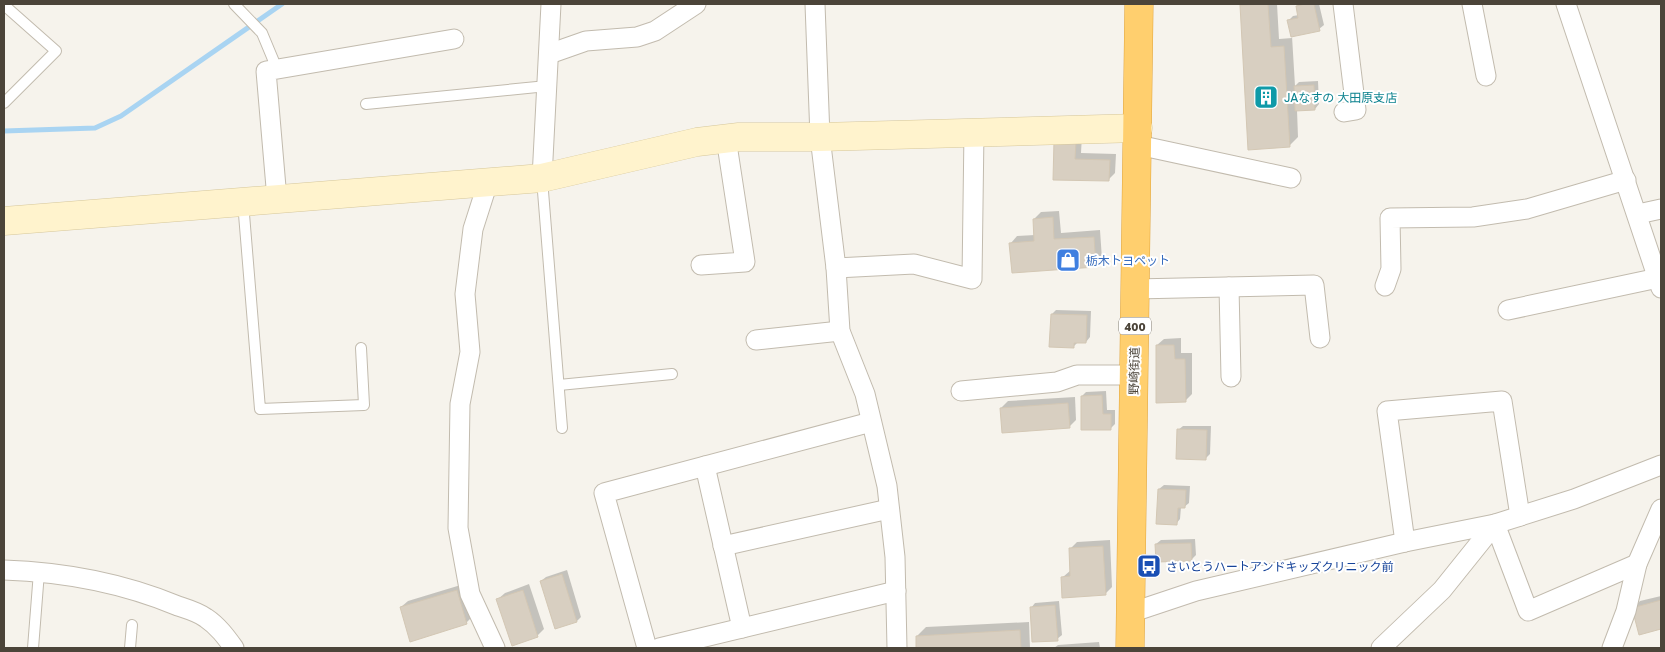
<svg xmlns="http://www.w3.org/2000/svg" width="1665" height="652" font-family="'Golos Text','Noto Sans JP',sans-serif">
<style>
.shadow{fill:#0003}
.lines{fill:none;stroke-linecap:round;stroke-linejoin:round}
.stream{stroke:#a9d4f2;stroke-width:5}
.building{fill:#d8cfc1;stroke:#d3c7b4}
.lane-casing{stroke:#c2bbae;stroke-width:12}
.street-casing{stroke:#c2bbae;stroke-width:21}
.secondary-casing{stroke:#d6c79b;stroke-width:29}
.highway-casing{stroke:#e0a43c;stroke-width:29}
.lane{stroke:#fff;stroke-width:10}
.street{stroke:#fff;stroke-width:19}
.secondary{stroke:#fff3cd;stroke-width:28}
.highway{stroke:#ffcf6e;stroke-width:28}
.labels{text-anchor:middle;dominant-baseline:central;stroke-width:4;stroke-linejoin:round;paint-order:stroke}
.shield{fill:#fff;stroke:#817c74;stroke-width:1}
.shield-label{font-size:11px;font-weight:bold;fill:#4b4439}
.culture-label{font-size:12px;fill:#0d838f;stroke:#fff;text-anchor:start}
.shop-label{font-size:12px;fill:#366cbe;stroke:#fff;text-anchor:start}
.street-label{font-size:12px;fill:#4b4439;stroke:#fff}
.transit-label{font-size:12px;fill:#164399;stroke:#fff;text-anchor:start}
</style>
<rect width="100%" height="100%" fill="#f6f3ec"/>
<g class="shadow">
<polygon points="1243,4 1277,4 1279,39 1292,38 1288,21 1293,16 1299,15 1297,6 1300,4 1319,4 1324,25 1319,29 1292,36 1295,86 1299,82 1318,81 1319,104 1315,109 1297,110 1298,137 1289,146 1241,5"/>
<polygon points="1082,135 1081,153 1116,154 1115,173 1108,180 1054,178 1055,142"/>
<polygon points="1059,211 1061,233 1100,230 1102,259 1095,266 1011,243 1017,236 1035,235 1034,219 1041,212"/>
<polygon points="1056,310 1091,311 1090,337 1086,342 1078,342 1073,347 1052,314"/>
<polygon points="1181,338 1181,353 1192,353 1192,394 1185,401 1157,345 1164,339"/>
<polygon points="1106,391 1107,410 1115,410 1115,424 1111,428 1082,396 1086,392"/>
<polygon points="1075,397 1076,420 1069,427 1001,408 1008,401"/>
<polygon points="1183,426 1211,426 1210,454 1206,458 1178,430"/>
<polygon points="1164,485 1190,486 1189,503 1184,507 1181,507 1180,519 1176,524 1159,489"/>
<polygon points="1195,539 1196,555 1191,560 1156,544 1161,540"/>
<polygon points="1110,540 1112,587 1105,594 1063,577 1071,570 1070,549 1077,542"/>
<polygon points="567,570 581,617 577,621 541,581 546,577"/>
<polygon points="464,584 473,616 466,623 401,607 408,601"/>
<polygon points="529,584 544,629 537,636 498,599 505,593"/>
<polygon points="1661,596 1661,628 1640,634 1633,608 1640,601"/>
<polygon points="1059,601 1062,635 1057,639 1031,608 1035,603"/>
<polygon points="1029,622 1030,648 917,648 917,636 926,627"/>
<polygon points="1099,642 1100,648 1054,648 1058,645"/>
</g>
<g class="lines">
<polyline class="stream" points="4,131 95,128 121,116 282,4"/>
</g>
<g class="building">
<polygon points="1268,4 1271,47 1284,46 1290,147 1248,150 1240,5"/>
<polygon points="1305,4 1314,4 1320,31 1291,37 1287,20 1298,18 1296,6"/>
<polygon points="1314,85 1315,110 1295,111 1294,86"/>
<polygon points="1054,141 1076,142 1075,159 1110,160 1109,181 1053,180"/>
<polygon points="1053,217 1054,239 1094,237 1096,267 1012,273 1009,243 1034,241 1033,219"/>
<polygon points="1051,314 1087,315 1086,343 1074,343 1074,348 1049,347"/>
<polygon points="1156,345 1174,345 1175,359 1185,359 1186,402 1156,403"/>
<polygon points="1102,395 1103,414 1111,414 1111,430 1081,430 1081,396"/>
<polygon points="1068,403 1070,428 1002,433 1000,408"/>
<polygon points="1177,429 1207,430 1206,460 1176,459"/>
<polygon points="1158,489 1186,490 1185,508 1178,508 1177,525 1156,524"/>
<polygon points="1191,543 1192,561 1156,562 1155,544"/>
<polygon points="1103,546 1106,595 1062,598 1061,577 1070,576 1069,548"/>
<polygon points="562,574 577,622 555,629 540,581"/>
<polygon points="457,590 467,624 410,642 400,607"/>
<polygon points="523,590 538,637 512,646 496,599"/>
<polygon points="1661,600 1661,629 1639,635 1632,608"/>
<polygon points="1055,605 1058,641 1032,642 1030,607"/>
<polygon points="1020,630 1021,648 916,648 916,636"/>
</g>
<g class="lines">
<g class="lane-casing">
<g id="lane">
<polyline points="234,4 262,33 277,69"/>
<polyline points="4,5 56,51 4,103"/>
<polyline points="366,104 547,86"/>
<polyline points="542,179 562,428"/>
<polyline points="243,202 260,409 364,405 361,348"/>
<polyline points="559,385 672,374"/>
<polyline points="33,648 39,572"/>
<polyline points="130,648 132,625"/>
</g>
</g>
<g class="street-casing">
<g id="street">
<polyline points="815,4 820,137 836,268 840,331 865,394 887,486 895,557 897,648"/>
<polyline points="1343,4 1356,110 1344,112"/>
<polyline points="1472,4 1486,76"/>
<polyline points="1566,4 1661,288"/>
<polyline points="549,54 586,41 637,37 655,31 696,4"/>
<polyline points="1138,145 1291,178"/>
<polyline points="542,178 551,4"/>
<polyline points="488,182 473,229 465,294 470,352 460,404 458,528 470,594 495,648"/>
<polyline points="277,199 266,71 454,39"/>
<polyline points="1638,214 1661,209"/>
<polyline points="701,265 745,262 726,138"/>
<polyline points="836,268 914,264 972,279 974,131"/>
<polyline points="1385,286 1391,269 1390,218 1473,217 1527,209 1626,180"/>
<polyline points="1229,287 1231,377"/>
<polyline points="1135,289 1314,285 1320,338"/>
<polyline points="1508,310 1658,278"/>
<polyline points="756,340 840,331"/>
<polyline points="961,391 1057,382 1077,375 1134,375"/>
<polyline points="705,466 742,628"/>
<polyline points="1405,542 1387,411 1502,401 1520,516"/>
<polyline points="723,546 889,509"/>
<path d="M4,570c59,2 119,13 174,36 9,3 20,6 28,12 12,8 20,19 28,30"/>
<polyline points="1130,613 1196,591 1405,542 1495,524 1528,611 1637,564"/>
<polyline points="647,648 604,493 871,422"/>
<polyline points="659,648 896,591"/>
<polyline points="1381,648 1442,590 1495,524 1574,499 1661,465"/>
<polyline points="1612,648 1626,611 1637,564 1661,509"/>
</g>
</g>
<g class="secondary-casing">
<polyline id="secondary" points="4,221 542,178 697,142 739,137 820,137 1138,128"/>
</g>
<g class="highway-casing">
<polyline id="highway" points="1130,648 1139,4"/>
</g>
<use href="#lane" class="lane"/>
<use href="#street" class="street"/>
<use href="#secondary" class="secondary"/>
<use href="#highway" class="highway"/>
</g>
<defs>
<g id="building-square" transform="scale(1.25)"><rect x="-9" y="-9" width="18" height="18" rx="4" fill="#0f9aa8" stroke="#fff"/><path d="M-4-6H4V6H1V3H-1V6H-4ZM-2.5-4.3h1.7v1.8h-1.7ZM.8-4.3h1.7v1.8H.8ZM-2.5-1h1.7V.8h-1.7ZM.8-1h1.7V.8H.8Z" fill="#fff"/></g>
<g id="shop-square" transform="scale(1.25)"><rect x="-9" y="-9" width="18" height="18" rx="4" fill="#3f7fe0" stroke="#fff"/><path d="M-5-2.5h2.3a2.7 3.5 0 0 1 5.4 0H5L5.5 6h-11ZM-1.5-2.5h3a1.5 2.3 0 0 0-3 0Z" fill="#fff"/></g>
<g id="bus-square" transform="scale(1.25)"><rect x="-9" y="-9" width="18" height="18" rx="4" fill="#1a4fb4" stroke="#fff"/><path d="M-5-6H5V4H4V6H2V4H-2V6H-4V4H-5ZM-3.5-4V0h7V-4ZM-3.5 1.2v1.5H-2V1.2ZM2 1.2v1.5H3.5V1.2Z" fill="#fff"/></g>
</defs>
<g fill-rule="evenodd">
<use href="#building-square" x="1266" y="97"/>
<use href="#shop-square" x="1068" y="260"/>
<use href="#bus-square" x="1149" y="566"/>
</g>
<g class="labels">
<rect class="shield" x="1119" y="317.5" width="32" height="17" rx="4"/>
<g class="shield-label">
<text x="1135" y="326">400</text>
</g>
<g class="culture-label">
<text x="1284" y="97">JAなすの 大田原支店</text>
</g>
<g class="shop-label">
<text x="1086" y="260">栃木トヨペット</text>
</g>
<g class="street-label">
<text transform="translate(1134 371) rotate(-89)">野崎街道</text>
</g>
<g class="transit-label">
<text x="1166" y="566">さいとうハートアンドキッズクリニック前</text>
</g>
</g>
<rect width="1665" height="652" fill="none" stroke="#4b4439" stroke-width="10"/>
</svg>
